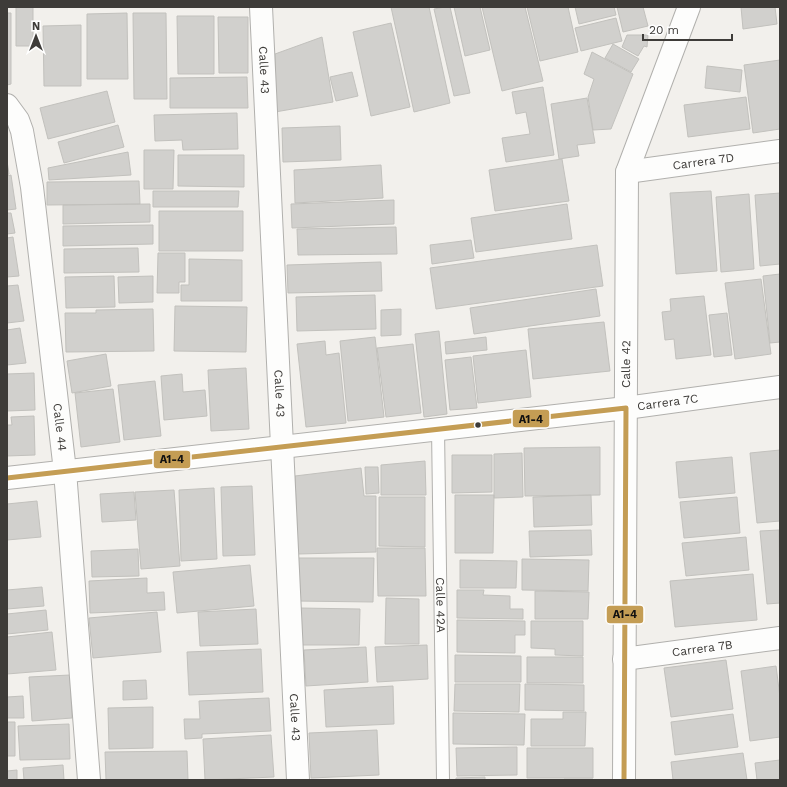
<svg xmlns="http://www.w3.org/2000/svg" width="787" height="787" font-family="'Work Sans',sans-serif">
  <rect width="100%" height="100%" fill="#f2f0ec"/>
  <!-- building -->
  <path fill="#d1d0cd" stroke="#c2c1bd" d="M16,7H33V46H16Z
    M391,7H429L450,103L414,112Z
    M445,7H450L470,93L454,96L434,9Z
    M454,7H480L490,50L465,56Z
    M482,7H525L543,81L502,91Z
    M527,7H568L578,52L540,61Z
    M575,7H614L616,15L579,24Z
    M617,7H643L648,26L623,32Z
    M741,7H775L777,24L743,29Z
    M7,13H11V84L7,85Z
    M127,13L128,79H87V14Z
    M133,13H166L167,99H134Z
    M177,16H214V74H178Z
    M218,17H248V73H219Z
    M616,18L622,41L581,51L575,28Z
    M391,23L410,107L371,116L353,32Z
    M81,25V86H44L43,26Z
    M627,35H648L647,47L644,46L638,56L622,47Z
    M322,37L333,102L275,112V54Z
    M613,44L639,59L631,72L605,58Z
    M592,52L633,74L611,129L593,130L588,97L594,79L584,74Z
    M780,60V129L753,133L744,65Z
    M707,66L742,70L740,92L705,88Z
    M352,72L358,96L336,101L330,77Z
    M247,77L248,108H170V78Z
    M543,87L554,155L506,162L502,138L530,134L526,112L516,114L512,92Z
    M107,91L115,122L48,139L40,108Z
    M746,97L750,129L688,137L684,105Z
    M587,98L595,143L577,145L579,156L559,159L551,104Z
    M237,113L238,149L183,150L182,140L155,141L154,115Z
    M118,125L124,147L64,163L58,142Z
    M340,126L341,160L283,162L282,128Z
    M144,150H174L173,189H144Z
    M128,152L131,175L49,180L48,168Z
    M178,155H244V187L178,186Z
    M562,159L569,201L495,211L489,170Z
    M7,161L9,174L7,175Z
    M381,165L383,198L295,203L294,170Z
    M11,175L16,209L7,210V176Z
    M139,181L140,204L47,205V182Z
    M153,191H239L238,207H153Z
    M711,191L717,271L676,274L670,193Z
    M780,193V264L760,266L755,195Z
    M749,194L754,269L721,272L716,197Z
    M394,200V224L292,228L291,204Z
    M150,204V222L63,224V205Z
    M567,204L572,239L476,252L471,218Z
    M159,211H243V251H159Z
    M7,213H11L15,233L7,234Z
    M153,225V244L63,246V226Z
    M396,227L397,254L298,255L297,229Z
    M13,237L19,276L7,277V238Z
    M471,240L474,258L432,264L430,245Z
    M597,245L603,286L436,309L430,268Z
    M138,248L139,272L64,273V249Z
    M158,253H185V282H179V293H157Z
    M189,259L242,260V301H181V285H189Z
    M381,262L382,291L288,293L287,265Z
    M780,274V342L770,343L763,276Z
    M114,276L115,307L66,308L65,277Z
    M153,276V302L119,303L118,277Z
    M761,279L771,354L735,359L725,283Z
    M18,285L24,321L7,323V286Z
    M596,289L600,316L474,334L470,308Z
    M375,295L376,329L297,331L296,297Z
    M704,296L711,355L676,359L674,339L665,340L662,312L671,311L670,299Z
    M175,306L247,307L246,352L174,351Z
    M153,309L154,351L66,352L65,313H96V310Z
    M401,309V335L381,336V310Z
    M727,313L732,355L714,357L709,315Z
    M604,322L610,371L533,379L528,329Z
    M20,328L26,363L7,365V330Z
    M439,331L447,414L424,417L415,334Z
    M375,337L384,417L348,421L340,341Z
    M486,337L487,350L446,354L445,342Z
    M325,341L326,355L339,353L346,423L306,427L297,344Z
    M413,344L421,413L386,417L377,348Z
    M526,350L531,397L478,403L473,356Z
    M106,354L111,386L72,393L67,361Z
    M471,357L477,408L450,410L445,360Z
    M246,368L249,429L211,431L208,370Z
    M34,373L35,410L7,411V374Z
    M182,374L183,392L205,390L207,416L164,420L161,376Z
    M155,381L161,436L124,440L118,385Z
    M113,389L120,442L81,447L75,393Z
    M34,416L35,455L7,456V425H12L11,417Z
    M600,447V495L525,496L524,448Z
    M780,450V521L757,523L750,453Z
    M522,453L523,497L494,498V454Z
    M452,455H492V492L452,493Z
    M732,457L735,493L679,498L676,462Z
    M425,461L426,495H381V465Z
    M365,467H378L379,493L366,494Z
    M361,468L364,496H376V552L298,554L295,476Z
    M252,486L255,555L223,556L221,487Z
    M214,488L217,559L181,561L179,490Z
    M174,490L180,566L141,569L135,492Z
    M134,492L136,520L102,522L100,494Z
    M455,495H494L493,553H455Z
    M591,495L592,525L534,527L533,497Z
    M379,497H425V547L379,546Z
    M737,497L740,533L684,538L680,502Z
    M37,501L41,537L7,540V504Z
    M591,530L592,555L530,557L529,531Z
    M779,530L780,603L767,604L760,531Z
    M746,537L749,570L686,576L682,543Z
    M377,548H425L426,596H378Z
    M138,549L139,576L92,577L91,551Z
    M296,558H374L373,602L296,601Z
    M522,559L589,560L588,591L522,590Z
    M460,560L517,561L516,588H460Z
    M250,565L254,606L177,613L173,572Z
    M753,574L757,620L675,627L670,581Z
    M147,578V593L164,592L165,610L90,613L89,581Z
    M42,587L44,606L7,609V590Z
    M457,590H484L483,595L510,596V609H523V619L457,618Z
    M535,591L589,592L588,619H535Z
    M386,598L419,599V644H385Z
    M300,608L360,609L359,645H299Z
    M256,609L258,644L200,646L198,612Z
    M46,610L48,630L7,634V614Z
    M157,612L161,652L93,658L89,618Z
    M457,620L525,621V635H515V653L457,652Z
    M531,621H583V656L555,655V649L531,648Z
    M52,632L56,670L7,674V637Z
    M427,645L428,679L377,682L375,647Z
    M366,647L368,682L306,686L304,650Z
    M261,649L263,692L189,695L187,652Z
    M455,655L521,656V682H455Z
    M527,657H583V683H527Z
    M726,660L733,709L671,717L664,668Z
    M776,666L780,697V737L750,741L741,671Z
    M70,675L72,718L32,721L29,677Z
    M146,680L147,699L123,700V681Z
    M455,684H520L519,712L454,711Z
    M525,684L584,685V711L525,710Z
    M393,686L394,724L326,727L324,690Z
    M23,696L24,718H7V697Z
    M269,698L271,731L202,734V738L185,739L184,719H200L199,701Z
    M153,707V748L109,749L108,708Z
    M563,712H586L585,746H531V719H563Z
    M453,713L525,714L524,745L453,744Z
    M733,714L738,747L675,755L671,722Z
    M7,722H15V756H7Z
    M69,724L70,759L20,760L18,726Z
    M377,730L379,775L311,778L309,733Z
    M271,735L274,777L205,780L203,739Z
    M517,747V775L457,776L456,748Z
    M527,748H593V778H527Z
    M187,751L188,780H106L105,752Z
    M743,753L747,780H673L671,762Z
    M780,760V780H757L755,763Z
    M63,765L64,780H24L23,768Z
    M17,770V780H7V771Z
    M485,777V780H456V778Z
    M564,779H593V780H564Z"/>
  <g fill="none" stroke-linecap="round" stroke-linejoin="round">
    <defs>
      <g id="lane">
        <path id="s1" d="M438,429L443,780"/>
      </g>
      <g id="street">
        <path id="s2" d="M261,7L298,780"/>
        <path id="s3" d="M7,105L18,120L22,131L32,187L65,471L89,780"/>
        <path id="s4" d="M627,172L780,151"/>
        <path id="s5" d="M7,478L626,408L780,387"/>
        <path id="s6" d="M624,659L780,638"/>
        <path id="s7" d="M624,780L627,172L689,7"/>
      </g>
    </defs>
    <!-- lane casing -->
    <use href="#lane" stroke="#b1b0ad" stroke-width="14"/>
    <!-- street casing -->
    <use href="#street" stroke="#b1b0ad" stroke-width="24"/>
    <!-- lane -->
    <use href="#lane" stroke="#fdfdfc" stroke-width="12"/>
    <!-- street -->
    <use href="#street" stroke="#fdfdfc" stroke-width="22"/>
    <defs>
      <path id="bus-1" d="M7,478L626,408L624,780"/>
    </defs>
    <!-- bus-1 casing -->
    <use href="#bus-1" stroke="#fff" stroke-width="8"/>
    <!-- bus-1 -->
    <use href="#bus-1" stroke="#c49d54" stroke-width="5"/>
  </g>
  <!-- markers -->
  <circle fill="#3e3c39" stroke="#fff" stroke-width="1.5" cx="478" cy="425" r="3.5"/>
  <g text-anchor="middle" stroke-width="4" stroke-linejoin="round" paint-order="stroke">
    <!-- street labels -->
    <g font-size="12" fill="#3e3c39" stroke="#fff">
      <text dy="4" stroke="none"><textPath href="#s2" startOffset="63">Calle 43</textPath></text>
      <text dy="4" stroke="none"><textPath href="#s4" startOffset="77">Carrera 7D</textPath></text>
      <text dy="4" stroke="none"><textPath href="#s7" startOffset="416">Calle 42</textPath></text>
      <text dy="4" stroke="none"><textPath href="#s2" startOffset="387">Calle 43</textPath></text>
      <text dy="4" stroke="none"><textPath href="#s5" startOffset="665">Carrera 7C</textPath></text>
      <text dy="4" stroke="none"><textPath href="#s3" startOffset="329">Calle 44</textPath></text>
      <text dy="4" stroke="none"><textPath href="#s1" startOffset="176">Calle 42A</textPath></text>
      <text dy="4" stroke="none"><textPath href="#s6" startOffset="79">Carrera 7B</textPath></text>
      <text dy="4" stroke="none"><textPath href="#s2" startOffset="711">Calle 43</textPath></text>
    </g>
  </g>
  <g stroke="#fff" stroke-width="1.5">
    <rect x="512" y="409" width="38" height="19" rx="4" fill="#c49d54"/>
    <rect x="153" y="450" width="38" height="19" rx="4" fill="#c49d54"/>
    <rect x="606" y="605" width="38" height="19" rx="4" fill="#c49d54"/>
  </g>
  <g font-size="11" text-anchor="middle" font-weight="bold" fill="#111">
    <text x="531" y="423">A1-4</text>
    <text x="172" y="463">A1-4</text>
    <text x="625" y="618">A1-4</text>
  </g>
  <!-- border -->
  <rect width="787" height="787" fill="none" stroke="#3e3c39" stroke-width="16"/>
  <!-- north arrow -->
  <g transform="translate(36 36)" stroke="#ffffff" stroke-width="3" paint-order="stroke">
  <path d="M0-3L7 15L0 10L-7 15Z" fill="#3e3c39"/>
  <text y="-6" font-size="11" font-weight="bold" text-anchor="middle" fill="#3e3c39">N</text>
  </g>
  <!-- scale -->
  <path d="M643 34v6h89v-6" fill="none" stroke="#3e3c39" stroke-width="2"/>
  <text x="649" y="34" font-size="12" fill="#3e3c39" stroke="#ffffff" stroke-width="3" paint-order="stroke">20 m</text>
</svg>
